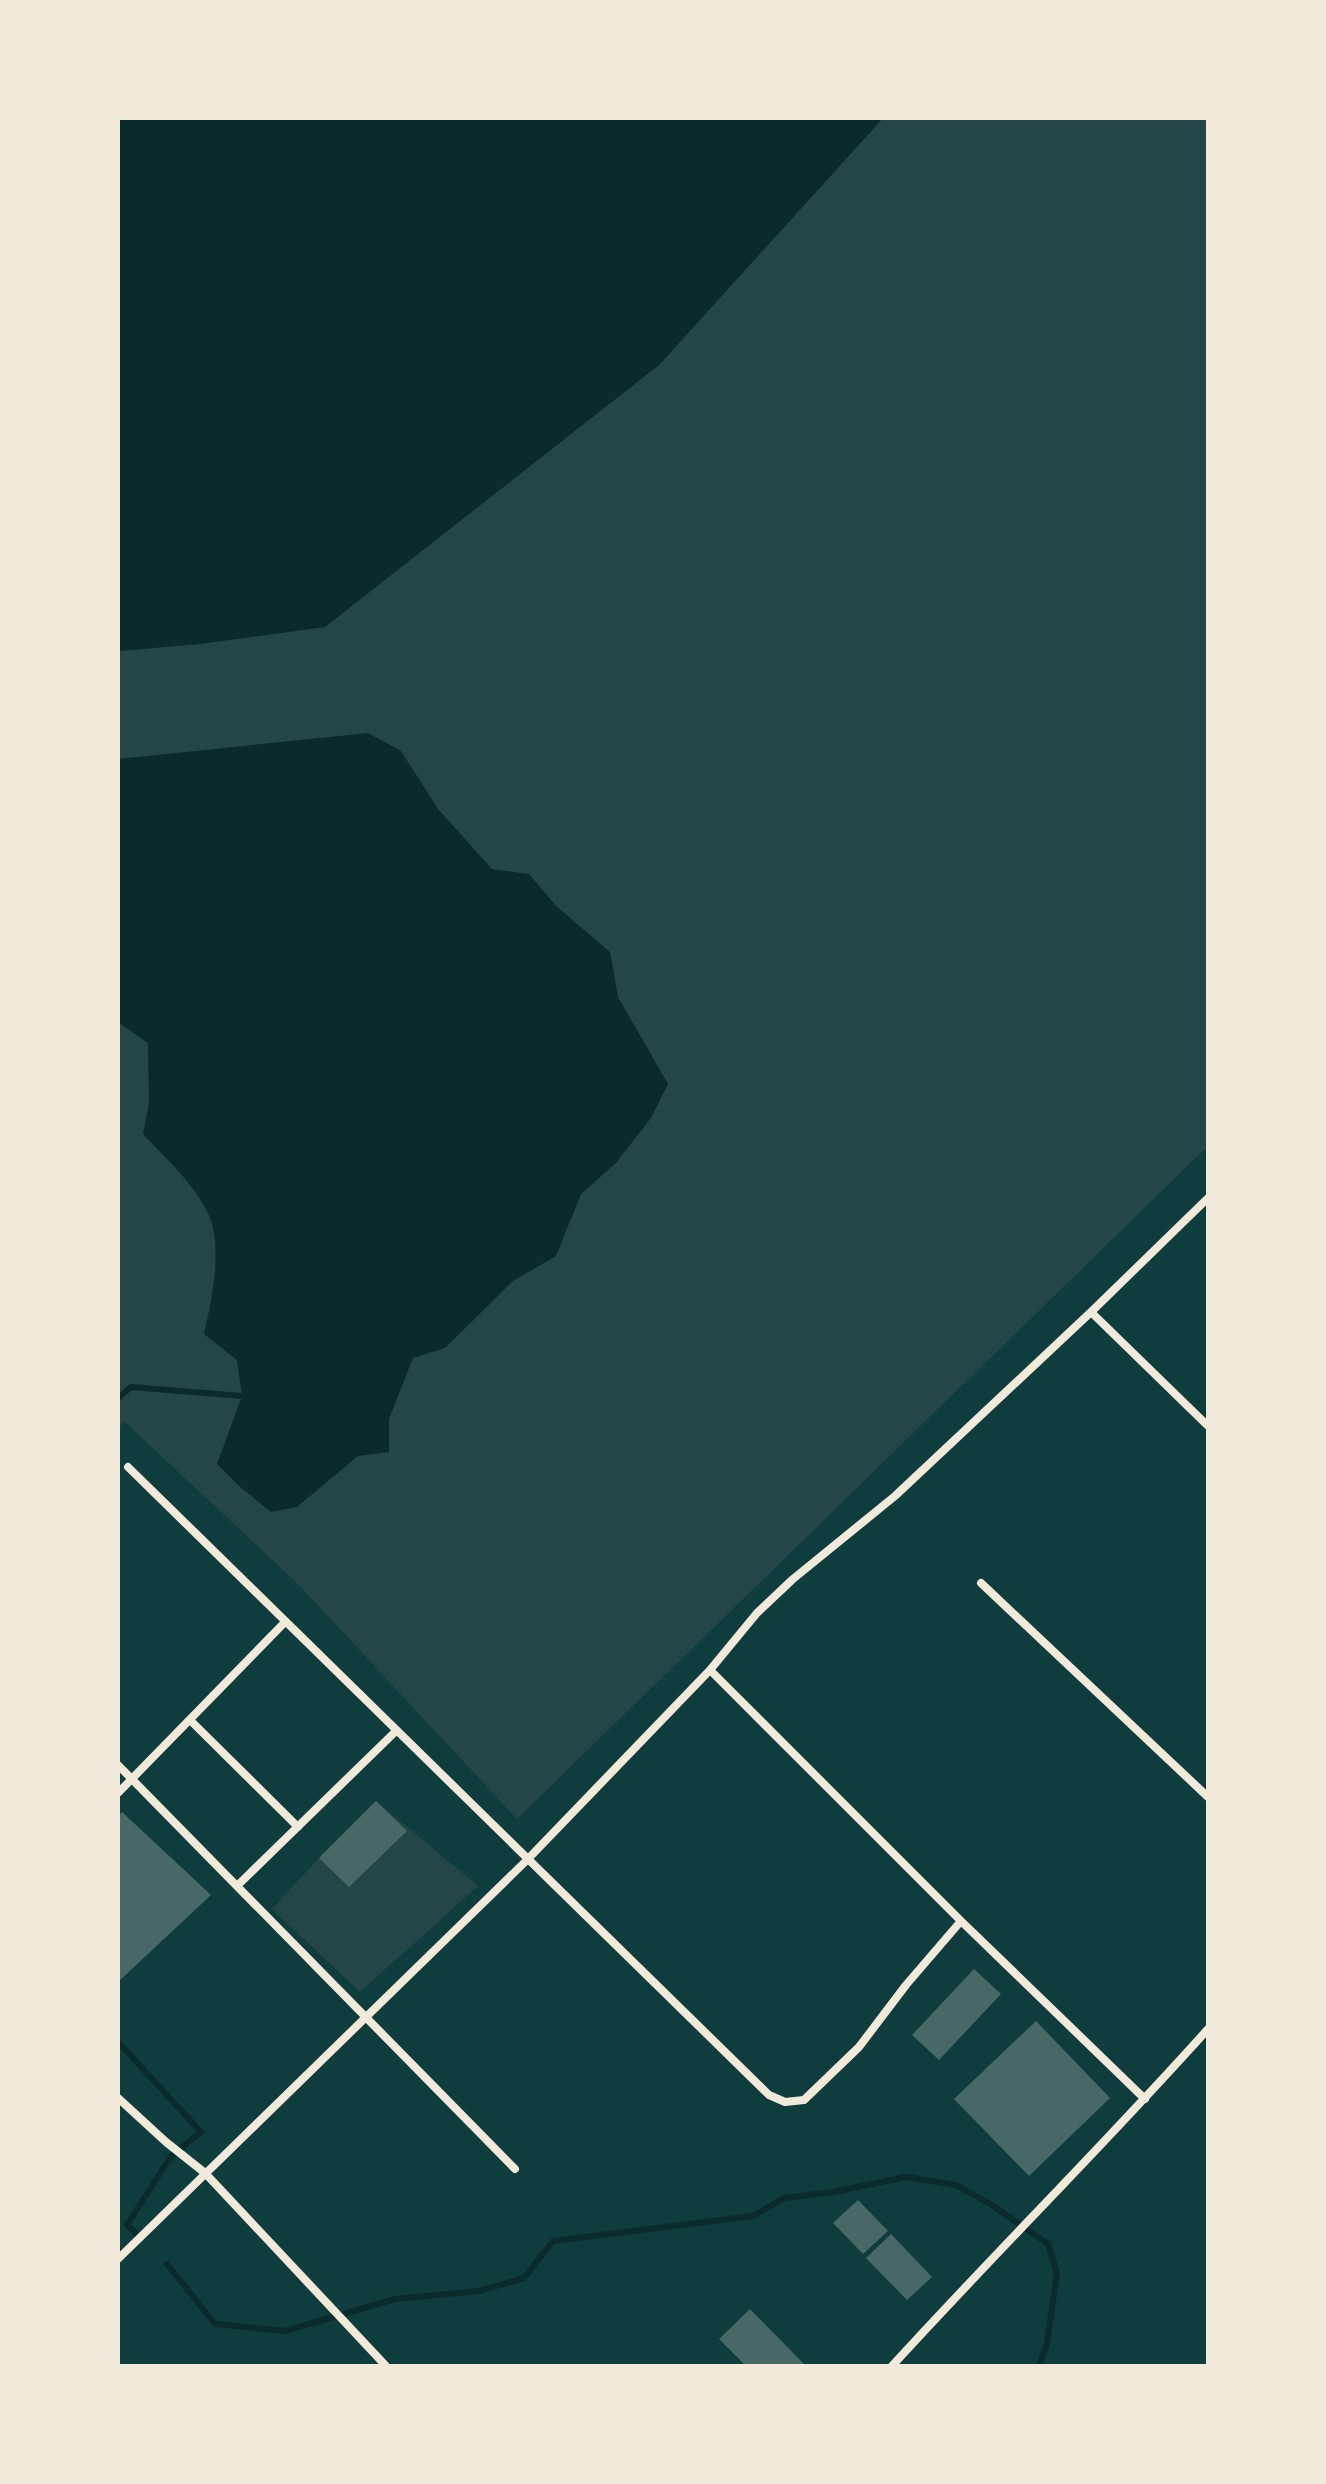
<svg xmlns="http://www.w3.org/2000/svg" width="1326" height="2484" font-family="'Roboto Condensed',sans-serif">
  <rect width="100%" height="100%" fill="#0f3d3e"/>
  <!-- green -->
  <path fill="#244646" d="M883,118H1208V1146L517,1819L298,1584L125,1422L118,1428V651L200,644L659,365Z
    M376,1801L478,1886L360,1992L272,1909L319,1858Z"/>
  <!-- water -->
  <path fill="#0a2a2b" d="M118,118H883L659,365L325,627L200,644L118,651Z
    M368,733L401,751L438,809L492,869L529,874L556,906L610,952L618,997L668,1084L651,1118L615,1164L581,1194L556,1256L513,1281L445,1348L413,1358L389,1419V1452L358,1456L297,1507L271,1512L239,1486L217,1464L242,1396L237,1360L204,1334C212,1300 224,1244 207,1211C192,1182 165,1157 143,1134L149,1103L148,1043L118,1022V759Z"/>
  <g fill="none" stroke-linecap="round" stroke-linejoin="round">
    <!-- stream -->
    <path stroke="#0a2a2b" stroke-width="6" d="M118,1398L131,1387L242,1396
      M118,2042L201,2132L171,2156L127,2225L136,2233
      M167,2264L215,2324L285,2331L395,2299L479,2291L524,2278L553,2241L753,2216L784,2198L833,2192L906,2177L956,2185L992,2205L1048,2244L1057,2273L1047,2343L1039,2366"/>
  </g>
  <!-- building -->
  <path fill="#486865" d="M376,1801L407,1831L349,1887L319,1858Z
    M122,1812L211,1895L118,1982V1817Z
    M974,1969L1001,1994L939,2060L912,2035Z
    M1036,2021L1110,2098L1029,2176L954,2099Z
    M858,2200L888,2231L863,2254L833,2223Z
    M891,2234L932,2277L907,2300L866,2258Z
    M750,2309L806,2366H746L719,2339Z"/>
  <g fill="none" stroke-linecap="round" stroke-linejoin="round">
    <!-- minor -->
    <path stroke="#f1e9da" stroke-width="8" d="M1091,1312L1208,1426
      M128,1467L769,2095L785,2102L804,2100L859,2047L906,1985L961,1921
      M981,1583L1208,1797
      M710,1670L961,1921L1145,2099
      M190,1720L298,1827
      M118,1765L515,2169
      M118,1793L285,1622
      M238,1885L396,1731
      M118,2098L166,2142L205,2173L386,2366
      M118,2259L527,1860L710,1670L757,1613L793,1579L895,1496L1091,1312L1208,1198
      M892,2366C996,2252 1105,2144 1208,2029"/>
  </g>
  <!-- border -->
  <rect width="1326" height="2484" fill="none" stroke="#f1e9da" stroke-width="240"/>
</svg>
